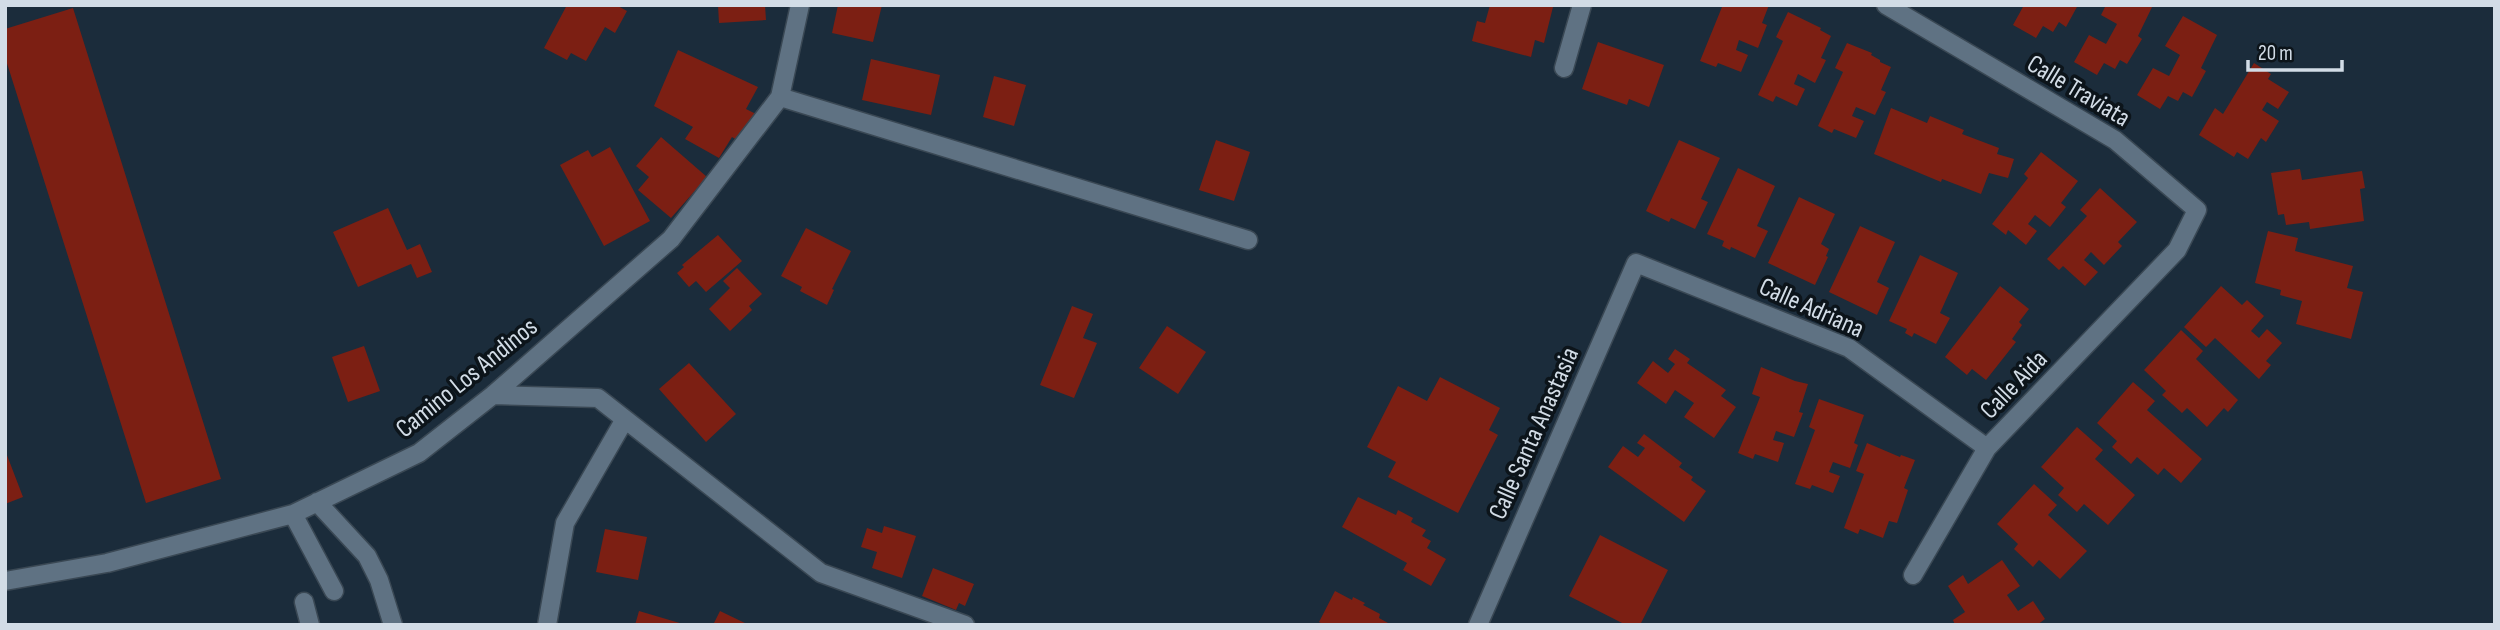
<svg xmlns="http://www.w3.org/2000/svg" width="2500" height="630" font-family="'Sofia Sans Condensed',sans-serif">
  <rect width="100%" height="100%" fill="#1b2c3b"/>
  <!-- building -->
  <path fill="#7c1f13" d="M567,5H616L627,11L615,33L605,27L586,61L571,53L567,60L544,48Z
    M718,5H765L766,20L719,23Z
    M838,5H882L873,42L832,33Z
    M1490,5L1553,7L1544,43L1535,40L1531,57L1472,41L1477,21L1485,23Z
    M1719,5H1769L1762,23L1767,25L1758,48L1739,40L1736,50L1748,55L1741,72L1718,63L1716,67L1700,61L1722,7Z
    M2024,5H2078L2066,27L2059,22L2053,32L2043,26L2036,38L2013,25Z
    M2106,5H2153L2138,36L2142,39L2127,64L2120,60L2115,69L2104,63L2097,75L2074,62L2089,35L2106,44L2117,24L2101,15Z
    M73,8L221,479L146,503L5,57V29Z
    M1788,12L1821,28L1820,30L1831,36L1821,58L1826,60L1815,83L1798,74L1794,84L1805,89L1797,106L1776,96L1773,102L1758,95L1783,41L1776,37Z
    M2183,16L2217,35L2201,68L2206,71L2192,97L2183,92L2178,101L2168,96L2160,109L2137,95L2153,68L2169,76L2180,55L2165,46Z
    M1598,42L1664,65L1649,107L1629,99L1627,105L1582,89Z
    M1847,43L1872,53L1871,55L1880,60V62L1891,67L1881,90L1886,92L1875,115L1856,107L1852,116L1864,121L1856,138L1834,129L1832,133L1818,126L1843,72L1835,68Z
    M678,50L758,87L746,109L758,115L740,142L732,137L719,158L685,139L693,127L654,106Z
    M871,59L940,75L931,115L862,100Z
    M2254,63L2271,74L2268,79L2289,92L2278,109L2267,102L2262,110L2279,121L2266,142L2261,138L2248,159L2237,152L2234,157L2199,135L2215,108L2223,114Z
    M994,76L1026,85L1014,126L983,117Z
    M1891,108L1927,123L1930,116L1964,130L1962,134L1999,148L1997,154L2014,159L2008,178L1989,173L1981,194L1942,179L1941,182L1874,154Z
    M661,137L707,177L671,218L638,190L649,177L636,166Z
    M1216,140L1250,152L1234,201L1199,190Z
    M1679,140L1720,158L1701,199L1708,202L1695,229L1671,218L1669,222L1646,211Z
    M610,147L650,221L604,246L560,165L588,150L592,157Z
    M2041,152L2078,181L2061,203L2066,207L2050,227L2035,215L2028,224L2037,231L2026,245L2008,230L2006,235L1992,224L2028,178L2024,174Z
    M1738,168L1775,186L1757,226L1768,231L1755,258L1731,247L1730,250L1722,246L1724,241L1707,234Z
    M2300,169L2302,180L2362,171L2365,188L2360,189L2364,221L2310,229L2309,222L2286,225L2284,214L2278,215L2271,173Z
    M2100,188L2137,222L2118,242L2122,246L2104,265L2091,252L2084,260L2098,272L2085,286L2063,266L2059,270L2047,259L2087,216L2080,210Z
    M1799,197L1835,214L1821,244L1829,249L1826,256L1828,257L1815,285L1768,263Z
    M388,208L407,250L420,244L432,272L417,278L411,264L358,287L333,232Z
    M1860,226L1895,242L1877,282L1889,288L1877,315L1829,292Z
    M806,228L851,251L832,289L834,290L827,305L800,291L802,287L781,276Z
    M2268,231L2298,238L2295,251L2353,266L2347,288L2363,292L2351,339L2296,324L2302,301L2280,295L2281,290L2255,283Z
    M718,235L742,261L706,292L696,281L689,287L677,273L684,267L682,265Z
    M1920,255L1958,273L1940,313L1950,318L1936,344L1914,333L1912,337L1905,333L1907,329L1889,321Z
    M737,268L762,294L749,306L752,310L730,331L709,309L730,288L723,281Z
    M2000,286L2029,309L2019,322L2022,325L2012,339L2016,342L1986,380L1972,369L1967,375L1945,357Z
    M2221,286L2242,305L2247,300L2264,316L2251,331L2259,338L2267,329L2282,343L2266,361L2271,365L2259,379L2215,338L2206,347L2184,327Z
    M1072,306L1093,314L1083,338L1097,343L1074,398L1040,385Z
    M1167,326L1206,352L1178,394L1139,368Z
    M2181,330L2203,351L2196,359L2238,400L2228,412L2224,408L2207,427L2187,408L2182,413L2162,395L2166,391L2144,370Z
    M364,346L380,391L348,402L332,357Z
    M1675,349L1690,359L1687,363L1726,390L1721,396L1736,407L1714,438L1684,417L1694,403L1675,390L1666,404L1637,383L1653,361L1668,373L1675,364L1668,359Z
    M689,363L736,414L706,442L659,389Z
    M1761,367L1795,381L1808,384L1799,412L1803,413L1794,437L1776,431L1773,440L1784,443L1778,462L1755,454L1753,459L1738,453L1760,397L1752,394Z
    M1440,377L1500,408L1489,430L1498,435L1458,513L1388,477L1396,462L1367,447L1398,386L1427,401Z
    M2133,382L2155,401L2147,410L2202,459L2181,483L2164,468L2158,475L2137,457L2131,464L2112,447L2117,441L2097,423Z
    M1819,399L1864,415L1854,443L1858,445L1850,468L1833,462L1829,472L1840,476L1833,493L1812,485L1810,489L1795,484L1815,430L1809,427Z
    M2077,427L2103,450L2095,459L2135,495L2108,525L2084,504L2077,512L2058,495L2064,488L2041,467Z
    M1644,434L1682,463L1679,467L1693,477L1691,480L1706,491L1684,522L1608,467L1623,446L1638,457L1645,448L1637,443Z
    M1867,443L1900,457L1901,455L1915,460L1904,488L1908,490L1897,523L1889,521L1883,538L1860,529L1858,534L1844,528L1864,474L1856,471Z
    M5,450L23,497L5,504Z
    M2034,484L2057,505L2048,515L2087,551L2060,579L2039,560L2033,567L2014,549L2018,544L1997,524Z
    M1358,497L1396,515L1398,510L1413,518L1411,522L1426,530L1422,536L1431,541L1427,548L1446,559L1431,586L1403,570L1407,563L1342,527Z
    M884,526L916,536L902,578L872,568L877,552L861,547L867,528L882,533Z
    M605,529L647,537L638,580L596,572Z
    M1600,535L1668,570L1640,625H1626L1569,596Z
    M2002,560L2020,586L2007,595L2018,611L2033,601L2045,619L2037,625H1955L1953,620L1965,612L1948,586L1963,575L1968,584Z
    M933,568L974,584L965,606L959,603L956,610L922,596Z
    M1335,591L1352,600L1353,597L1365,603L1363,605L1380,614L1379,618L1388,623L1387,625H1324L1319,622Z
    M639,611L683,624V625H635Z
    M720,611L749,625H713Z"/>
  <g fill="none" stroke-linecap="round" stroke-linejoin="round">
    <defs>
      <path id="minor" d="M1886,5L2115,140L2197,210L2177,250L1987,448L1913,575
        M1564,68L1582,5
        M780,97L1248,240
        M493,395L598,398L821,573L965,625
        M317,502L367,556L379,580L393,625
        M293,514L334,591
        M5,581L107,563L293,514L419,453L493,395L671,239L780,97L800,5
        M304,602L310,625
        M547,625L565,523L625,419
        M1478,625L1636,263L1849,348L1987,448"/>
    </defs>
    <!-- minor casing -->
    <use href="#minor" stroke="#3a4854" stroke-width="21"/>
    <!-- minor -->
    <use href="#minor" stroke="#5f7283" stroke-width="18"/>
  </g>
  <g text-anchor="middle" stroke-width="7" stroke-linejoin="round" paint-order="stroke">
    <!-- street labels -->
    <g font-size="26" fill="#d2dce6" stroke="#0c141a">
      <text transform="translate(2079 90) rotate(31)" y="9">Calle Traviata</text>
      <text transform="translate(1812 307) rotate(24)" y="9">Calle Adriana</text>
      <text transform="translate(466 377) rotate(-39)" y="9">Camino Los Andinos</text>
      <text transform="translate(2013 384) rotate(-46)" y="9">Calle Aida</text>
      <text transform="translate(1533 433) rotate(-66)" y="9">Calle Santa Anastasia</text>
    </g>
  </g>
  <!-- border -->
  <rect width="2500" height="630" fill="none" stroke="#d2dce6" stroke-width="14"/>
  <!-- scale -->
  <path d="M2248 60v10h94v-10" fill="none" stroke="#d2dce6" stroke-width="3.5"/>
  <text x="2258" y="60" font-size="21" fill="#d2dce6" stroke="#0c141a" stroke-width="5" paint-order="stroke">20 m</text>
</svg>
